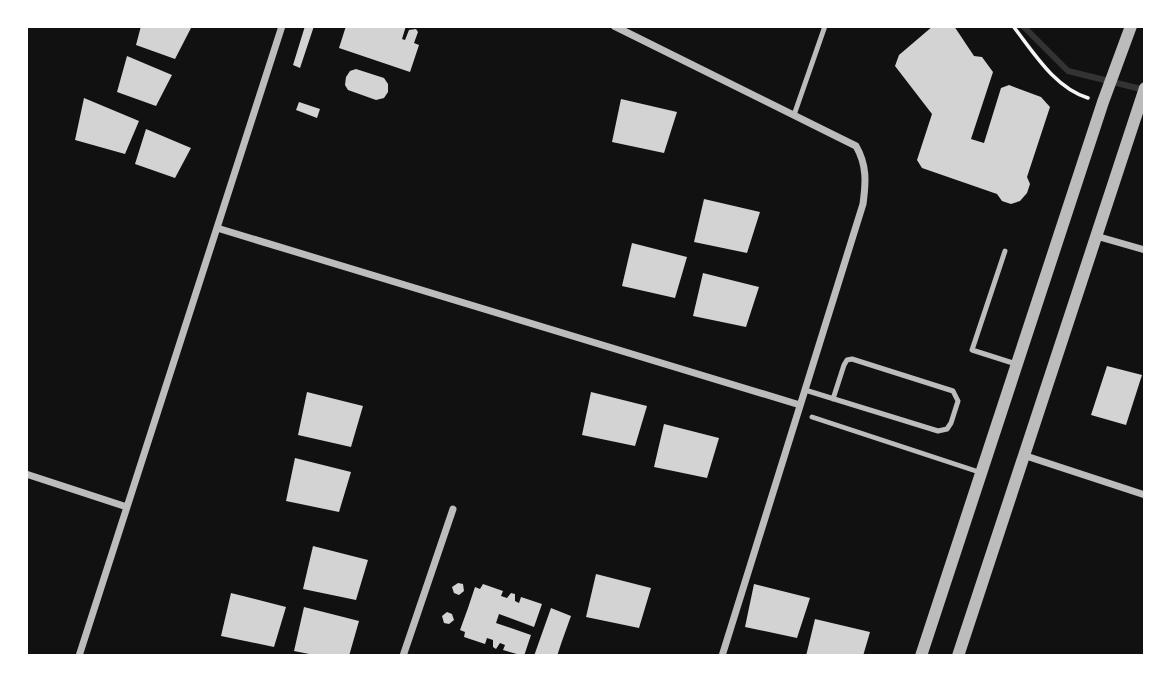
<svg xmlns="http://www.w3.org/2000/svg" width="1171" height="682" font-family="Overpass,sans-serif">
  <rect width="100%" height="100%" fill="#111"/>
  <g fill="none" stroke-linecap="round" stroke-linejoin="round">
    <!-- stream -->
    <path stroke="#333" stroke-width="6" d="M1023,26L1068,71L1145,90"/>
  </g>
  <!-- building -->
  <path fill="#d3d3d3" d="M141,26H187L191,28L175,59L136,45Z
    M305,26H314L300,68L293,65Z
    M346,26H406L402,39L405,40L409,30L416,29L418,32L414,43L419,45L410,72L339,48Z
    M933,26H954L974,56L982,57L993,72L971,139L984,143L1001,88L1009,85L1041,97L1050,107L1027,177L1030,184L1027,193L1020,201L1011,204L1002,201L997,194L922,168L917,160L932,114L895,66L899,55Z
    M127,56L172,75L156,106L117,92Z
    M356,69L384,78L388,84V92L384,98L376,100L348,90L345,85L346,77L350,71Z
    M84,98L139,121L125,154L75,140Z
    M621,99L677,112L664,153L612,142Z
    M299,102L320,109L317,118L296,110Z
    M146,129L191,148L175,178L135,164Z
    M704,199L760,212L747,253L694,242Z
    M632,243L687,257L675,298L622,286Z
    M703,273L759,287L746,327L693,316Z
    M1107,366L1142,375L1126,425L1091,415Z
    M307,392L363,406L351,447L298,435Z
    M591,392L647,406L635,446L582,435Z
    M664,424L719,438L707,478L654,467Z
    M295,458L351,472L339,512L286,501Z
    M313,546L368,560L356,600L303,589Z
    M596,574L651,588L639,628L586,617Z
    M458,583L463,584L464,591L459,595L454,593L452,587Z
    M483,584L503,591L501,596L507,598L511,593L515,594V601L519,603L521,597L542,604L534,627L499,614L496,623L531,635L524,656L503,650L505,645L500,643L496,649L493,647V640L487,638L485,644L464,637L465,632L460,630L468,608L475,587L480,589Z
    M754,584L810,598L797,638L745,627Z
    M231,593L286,607L274,647L221,636Z
    M304,607L359,621L349,656H319L294,651Z
    M551,608L571,616L562,641L557,656H534Z
    M447,612L452,614L454,620L449,624L444,623L442,616Z
    M815,619L870,632L863,656H806Z"/>
  <g fill="none" stroke-linecap="round" stroke-linejoin="round">
    <!-- path -->
    <path stroke="#f5f5f5" stroke-width="3.5" d="M1013,26C1034,53 1054,87 1088,98"/>
    <!-- service -->
    <path stroke="#bcbcbc" stroke-width="5" d="M794,115L825,26
      M1005,251L972,350L1016,364
      M805,390L938,431L947,429L951,423L958,401L953,391L852,359L847,360L844,365L833,399
      M812,417L982,473"/>
    <!-- minor -->
    <path stroke="#bcbcbc" stroke-width="7" d="M614,26L856,146C867,165 866,182 863,204L722,656
      M217,228L800,405
      M1096,236L1145,250
      M1023,455L1145,495
      M26,474L127,507
      M79,656L282,26
      M403,656L453,509"/>
    <!-- tertiary -->
    <path stroke="#bcbcbc" stroke-width="12" d="M921,656L1103,102L1131,26
      M958,656L1145,88"/>
  </g>
  <!-- border -->
  <rect width="1171" height="682" fill="none" stroke="#ffffff" stroke-width="56"/>
</svg>
